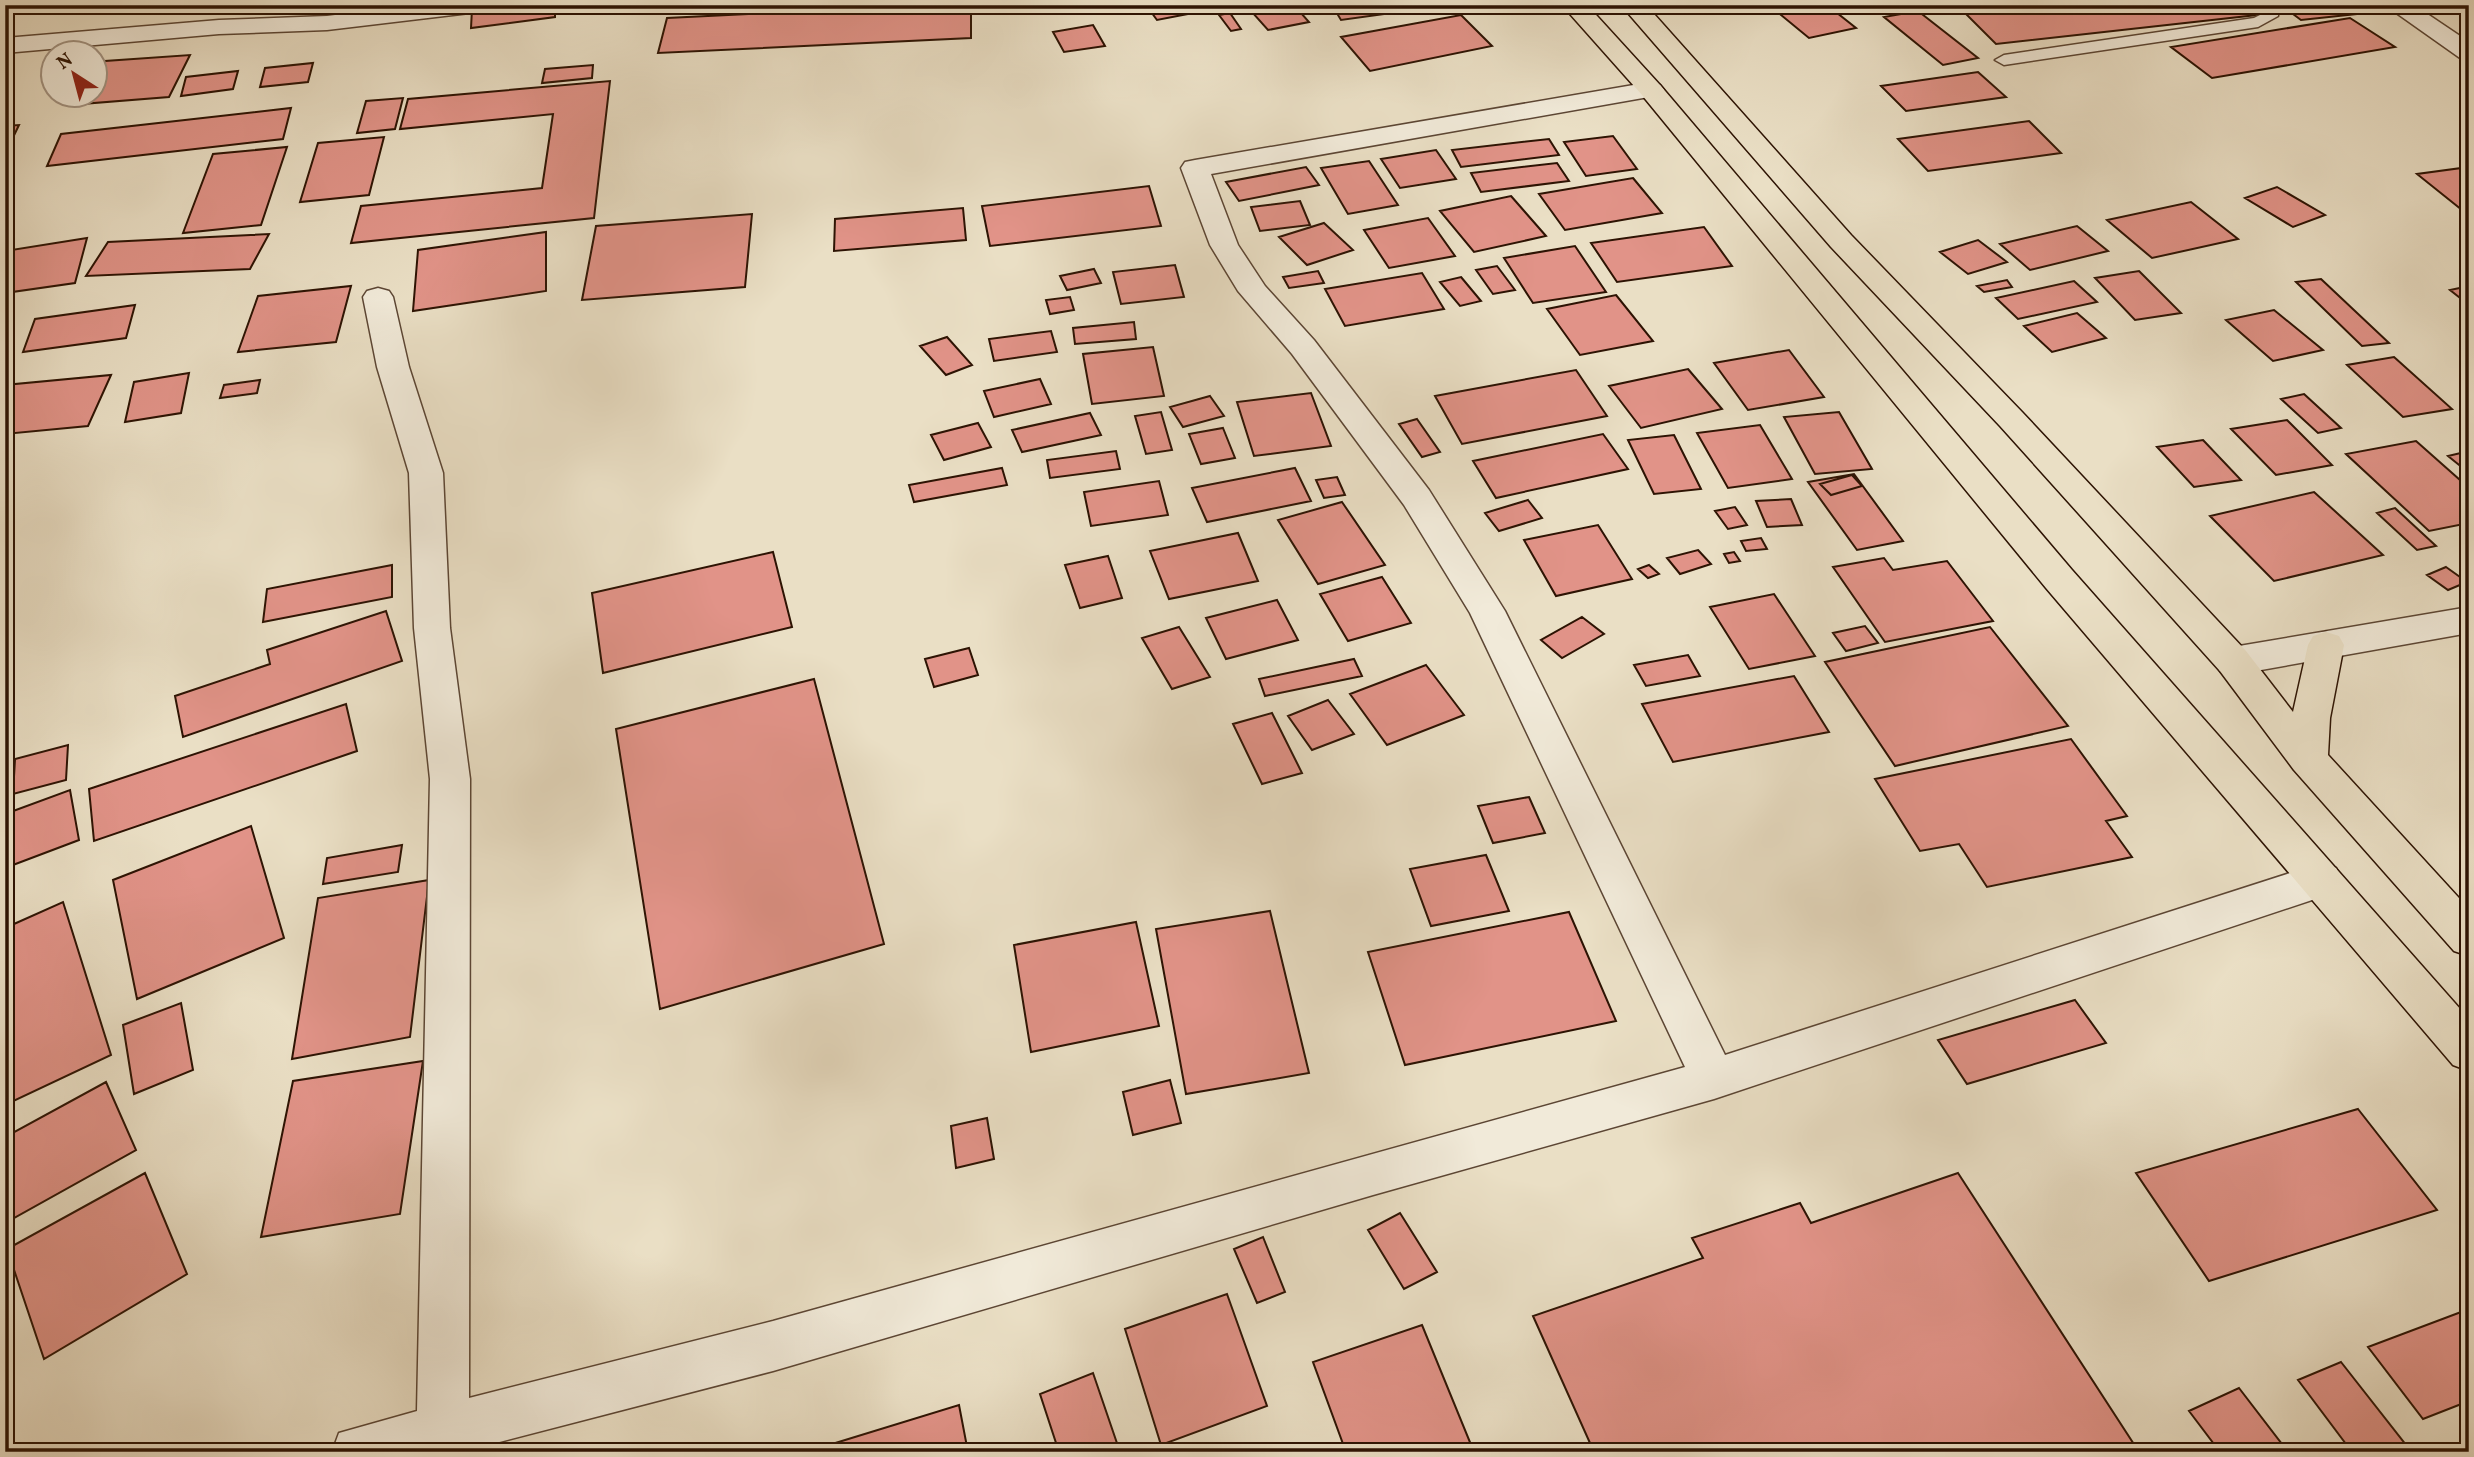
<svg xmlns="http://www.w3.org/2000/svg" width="2474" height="1457" font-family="Vollkorn,serif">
  <rect width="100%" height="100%" fill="#eadfc5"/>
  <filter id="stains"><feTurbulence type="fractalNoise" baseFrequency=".00286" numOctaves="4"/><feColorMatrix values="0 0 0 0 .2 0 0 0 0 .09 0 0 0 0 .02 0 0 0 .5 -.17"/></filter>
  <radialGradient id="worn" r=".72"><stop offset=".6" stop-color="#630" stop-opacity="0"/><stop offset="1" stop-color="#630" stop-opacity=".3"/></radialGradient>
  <!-- building -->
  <path fill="#e19388" stroke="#2d1303" stroke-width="2" d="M217,5H275L215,13Z
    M504,5H555V17L471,28L472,9Z
    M933,5H971V38L658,53L667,18Z
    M1036,5H1098L1041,14Z
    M1146,5H1192L1198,12L1157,20Z
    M1282,5H1294L1309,22L1268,30L1251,11Z
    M1332,5H1426L1428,8L1341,20Z
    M1769,5H1827L1856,28L1809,38Z
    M1957,5H2244L2257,15L1996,44Z
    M2346,5L2357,14L2301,20L2289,11Z
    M2360,5H2392L2399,9L2374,14Z
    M1918,11L1978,58L1943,65L1884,17Z
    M1230,13L1241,29L1231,31L1219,15Z
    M1461,15L1492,46L1370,71L1341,37Z
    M2350,18L2395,47L2212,78L2171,47Z
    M1093,25L1105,46L1064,52L1053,32Z
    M190,55L169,97L81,104L86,94H94V79L105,61Z
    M313,63L308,82L260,87L265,68Z
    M593,65L592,78L542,83L545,69Z
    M238,71L233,89L181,96L186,77Z
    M1978,72L2006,97L1906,111L1881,86Z
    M610,81L594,218L351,243L361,206L542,188L553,114L400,129L408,99Z
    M403,98L395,129L357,133L366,101Z
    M291,108L283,139L47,166L61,134Z
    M2029,121L2061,153L1928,171L1898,139Z
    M19,125L5,154V126Z
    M1613,136L1637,169L1586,176L1564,142Z
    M384,137L369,195L300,202L318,143Z
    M1549,139L1559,155L1461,167L1452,150Z
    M287,147L261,225L183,233L213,154Z
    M1436,150L1456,179L1400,188L1381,159Z
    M1369,161L1398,205L1348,214L1321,168Z
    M1557,163L1569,181L1481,192L1471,173Z
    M1306,167L1319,185L1239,201L1226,182Z
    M2469,167L2467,214L2417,174Z
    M1633,178L1662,213L1565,230L1539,194Z
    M1149,186L1161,226L990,246L982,206Z
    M2277,187L2325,215L2293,227L2245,198Z
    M1511,196L1546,236L1474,252L1440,211Z
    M1300,201L1310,225L1260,231L1251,207Z
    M2191,202L2238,239L2152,258L2107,220Z
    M963,208L966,240L834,251L835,219Z
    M752,214L745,287L582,300L596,226Z
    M1428,218L1455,256L1389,268L1364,230Z
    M1324,223L1353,250L1307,265L1279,237Z
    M2077,226L2108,251L2030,270L2000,244Z
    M1704,227L1732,266L1617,282L1591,243Z
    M546,232V291L413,311L418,250Z
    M269,234L250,269L86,276L108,242Z
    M87,238L75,283L5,293V251Z
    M1978,240L2007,262L1968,274L1940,252Z
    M1575,246L1606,292L1533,303L1504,258Z
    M1175,265L1184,297L1121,304L1113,272Z
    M1497,266L1515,290L1493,294L1476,270Z
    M1094,269L1101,283L1067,290L1060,276Z
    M1318,271L1324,283L1289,288L1283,277Z
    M2139,271L2181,313L2135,320L2095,278Z
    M1422,273L1444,309L1345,326L1325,289Z
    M1461,277L1481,301L1460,306L1440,282Z
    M2321,279L2389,343L2362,346L2296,282Z
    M2007,280L2012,287L1984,292L1977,286Z
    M2074,281L2097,302L2018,319L1996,298Z
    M351,286L336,342L238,352L258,296Z
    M2469,286V305L2450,290Z
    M1616,295L1653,341L1580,355L1547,309Z
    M1070,297L1074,310L1050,314L1046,300Z
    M135,305L126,338L23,352L35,319Z
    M2274,310L2323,350L2273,361L2226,320Z
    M2077,313L2106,338L2052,352L2024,326Z
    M1134,322L1136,339L1075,344L1073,328Z
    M1051,331L1057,352L994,361L989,339Z
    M947,337L972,365L946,375L920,346Z
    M1153,347L1164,396L1092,404L1083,354Z
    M1789,350L1824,397L1748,410L1714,363Z
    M2394,357L2452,409L2403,417L2347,365Z
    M1688,369L1722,409L1641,428L1609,386Z
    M1576,370L1607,416L1462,444L1435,396Z
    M189,373L181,413L125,422L134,382Z
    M111,375L88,426L5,434V385Z
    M1040,379L1051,404L994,417L984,391Z
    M260,380L257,393L220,398L224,385Z
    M1311,393L1331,446L1254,456L1237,402Z
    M2304,394L2341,428L2318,433L2281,399Z
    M1210,396L1224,416L1183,427L1170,407Z
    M1161,412L1172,450L1146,454L1135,416Z
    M1839,412L1872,469L1815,474L1784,417Z
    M1090,413L1101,435L1022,452L1012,430Z
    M1417,419L1440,452L1422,457L1399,424Z
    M2287,420L2332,465L2276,475L2231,429Z
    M978,423L991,447L944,460L931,435Z
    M1760,425L1792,479L1728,488L1697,433Z
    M1223,428L1235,458L1201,464L1189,434Z
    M1603,434L1628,469L1496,498L1473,461Z
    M1674,435L1701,489L1654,494L1628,440Z
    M2203,440L2241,480L2194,487L2157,447Z
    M2416,441L2469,488V523L2429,531L2346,454Z
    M1116,451L1120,469L1050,478L1047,460Z
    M2469,451V473L2448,456Z
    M1002,468L1007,485L914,502L909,485Z
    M1295,468L1311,501L1207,522L1192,488Z
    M1854,474L1903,541L1857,550L1808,482Z
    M1852,475L1862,486L1831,495L1820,484Z
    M1337,477L1345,495L1324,498L1316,480Z
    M1159,481L1168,515L1091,526L1084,492Z
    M2314,492L2383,555L2274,581L2210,516Z
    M1791,499L1802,525L1767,527L1756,501Z
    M1528,500L1542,518L1499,531L1485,513Z
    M1342,502L1385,565L1318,584L1278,520Z
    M1735,507L1747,525L1728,529L1715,511Z
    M2395,508L2436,546L2417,550L2377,513Z
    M1598,525L1632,579L1556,596L1524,540Z
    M1238,533L1258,581L1169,599L1150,551Z
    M1761,538L1767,549L1746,551L1741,541Z
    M1698,550L1711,564L1680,574L1667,558Z
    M773,552L792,627L603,673L592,593Z
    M1734,552L1740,561L1729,563L1724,554Z
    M1108,556L1122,598L1080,608L1065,565Z
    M1884,558L1893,570L1947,561L1993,621L1885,642L1833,567Z
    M392,565V597L263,622L267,589Z
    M1649,565L1659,574L1648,578L1638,569Z
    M2446,567L2467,582L2448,590L2427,575Z
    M1382,577L1411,623L1348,641L1320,594Z
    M1774,594L1815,656L1749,669L1710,607Z
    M1277,600L1298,640L1226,659L1206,618Z
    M386,611L402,661L183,737L175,696L270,664L267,650Z
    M1582,617L1604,634L1562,658L1541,640Z
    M1865,626L1878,643L1846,651L1833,633Z
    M1179,627L1210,677L1172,689L1142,638Z
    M1990,627L2068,726L1895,766L1825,662Z
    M969,648L978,675L934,687L925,659Z
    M1688,655L1700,676L1646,686L1634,665Z
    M1354,659L1362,676L1265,696L1259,679Z
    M1426,665L1464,715L1387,745L1350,694Z
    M1794,676L1829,732L1673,762L1642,704Z
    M814,679L884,944L660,1009L616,729Z
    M1328,700L1354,734L1312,750L1288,716Z
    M346,704L357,751L94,841L89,789Z
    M1272,713L1302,773L1262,784L1233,724Z
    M2071,739L2127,816L2106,821L2132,857L1987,887L1959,844L1920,851L1875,779Z
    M68,745L66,780L13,794L15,759Z
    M70,790L79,840L5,868V814Z
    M1529,797L1545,833L1493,843L1478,806Z
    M251,826L284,938L137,999L113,880Z
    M402,845L398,872L323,884L327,858Z
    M1486,855L1509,911L1431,926L1410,869Z
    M429,880L410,1037L292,1059L318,898Z
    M63,902L111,1055L5,1105V928Z
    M1270,911L1309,1073L1186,1094L1156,929Z
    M1569,912L1616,1021L1405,1065L1368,952Z
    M1136,922L1159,1026L1031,1052L1014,945Z
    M2075,1000L2106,1043L1967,1084L1938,1040Z
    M181,1003L193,1070L134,1094L123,1025Z
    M423,1061L400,1214L261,1237L293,1081Z
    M1170,1080L1181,1123L1133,1135L1123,1092Z
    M106,1082L136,1150L5,1223V1137Z
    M2358,1109L2437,1210L2209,1281L2136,1173Z
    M987,1118L994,1159L956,1168L951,1126Z
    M145,1173L187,1274L44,1359L7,1249Z
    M1958,1173L2139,1452H1594L1533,1316L1703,1258L1692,1238L1800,1203L1811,1223Z
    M1400,1213L1437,1272L1404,1289L1368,1230Z
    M1263,1237L1285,1292L1257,1303L1234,1249Z
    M1227,1294L1267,1406L1161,1445L1125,1329Z
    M2469,1309V1401L2423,1419L2368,1347Z
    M1422,1325L1474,1452H1346L1313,1362Z
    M2341,1362L2406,1445L2391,1452H2352L2298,1380Z
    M1093,1373L1120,1452H1059L1040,1394Z
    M2239,1388L2288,1452H2220L2189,1411Z
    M959,1405L968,1452H806Z"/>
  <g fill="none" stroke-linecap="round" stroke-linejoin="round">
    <defs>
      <path id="lane" d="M2262,5H2278V16L2258,27L2004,65L1995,60L2004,55L2254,18L2262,14Z"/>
      <path id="street" d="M415,5H490L487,10L478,12L327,30L219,34L5,53V38L219,20L327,16Z
        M2385,5H2414L2469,42V60L2460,58Z
        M1651,82L1660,85L1664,90L1660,95L1211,174L1238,245L1265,286L1314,340L1429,490L1505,611L1725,1055L2321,863L2336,868L2342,880L2336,892L1714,1099L1373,1195L773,1371L461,1452H332L339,1433L417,1411L430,779L414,628L409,473L377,367L363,297L367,291L378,288L389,291L393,297L409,367L443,473L450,628L470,779L469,1398L773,1321L1685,1067L1470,613L1404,505L1292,354L1238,291L1210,245L1181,168L1185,162L1195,160Z
        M2469,607V633L2233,675L2220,671L2214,661L2220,651L2233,647Z"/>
      <path id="primary" d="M1562,5H1587L1660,85L2072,570L2469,1019V1071L2453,1065L2046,588L1642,95Z
        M1621,5H1646L1851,235L2022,412L2246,651L2293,712L2308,645L2313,636L2326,632L2339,636L2344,645L2330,718L2328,755L2469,909V956L2454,951L2294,770L2220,671L2000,426L1831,247Z"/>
    </defs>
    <!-- lane casing -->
    <use href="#lane" stroke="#5c4634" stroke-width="3"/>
    <!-- street casing -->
    <use href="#street" stroke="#5c4634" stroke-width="3"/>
    <!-- primary casing -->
    <use href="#primary" stroke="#2d1303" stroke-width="3"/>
    <!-- lane -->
    <use href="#lane" fill="#f1ead9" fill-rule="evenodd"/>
    <!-- street -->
    <use href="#street" fill="#f1ead9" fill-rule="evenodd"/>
    <!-- primary -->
    <use href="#primary" fill="#eadfc5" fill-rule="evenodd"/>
  </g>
  <!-- margin -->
  <rect width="2474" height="1457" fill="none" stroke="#eadfc5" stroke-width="28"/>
  <rect x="7" y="7" width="2460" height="1443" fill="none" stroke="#2d1303" stroke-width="3.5"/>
  <rect x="14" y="14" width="2446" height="1429" fill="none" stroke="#2d1303" stroke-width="2"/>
  <!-- north arrow -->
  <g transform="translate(74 74) rotate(324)"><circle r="33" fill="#f1ead9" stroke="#a39483" stroke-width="2"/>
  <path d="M0-5L12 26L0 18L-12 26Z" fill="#8f2418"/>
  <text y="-10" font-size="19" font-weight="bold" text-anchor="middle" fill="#2d1303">N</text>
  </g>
  <rect width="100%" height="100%" filter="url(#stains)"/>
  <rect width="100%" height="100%" fill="url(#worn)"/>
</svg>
